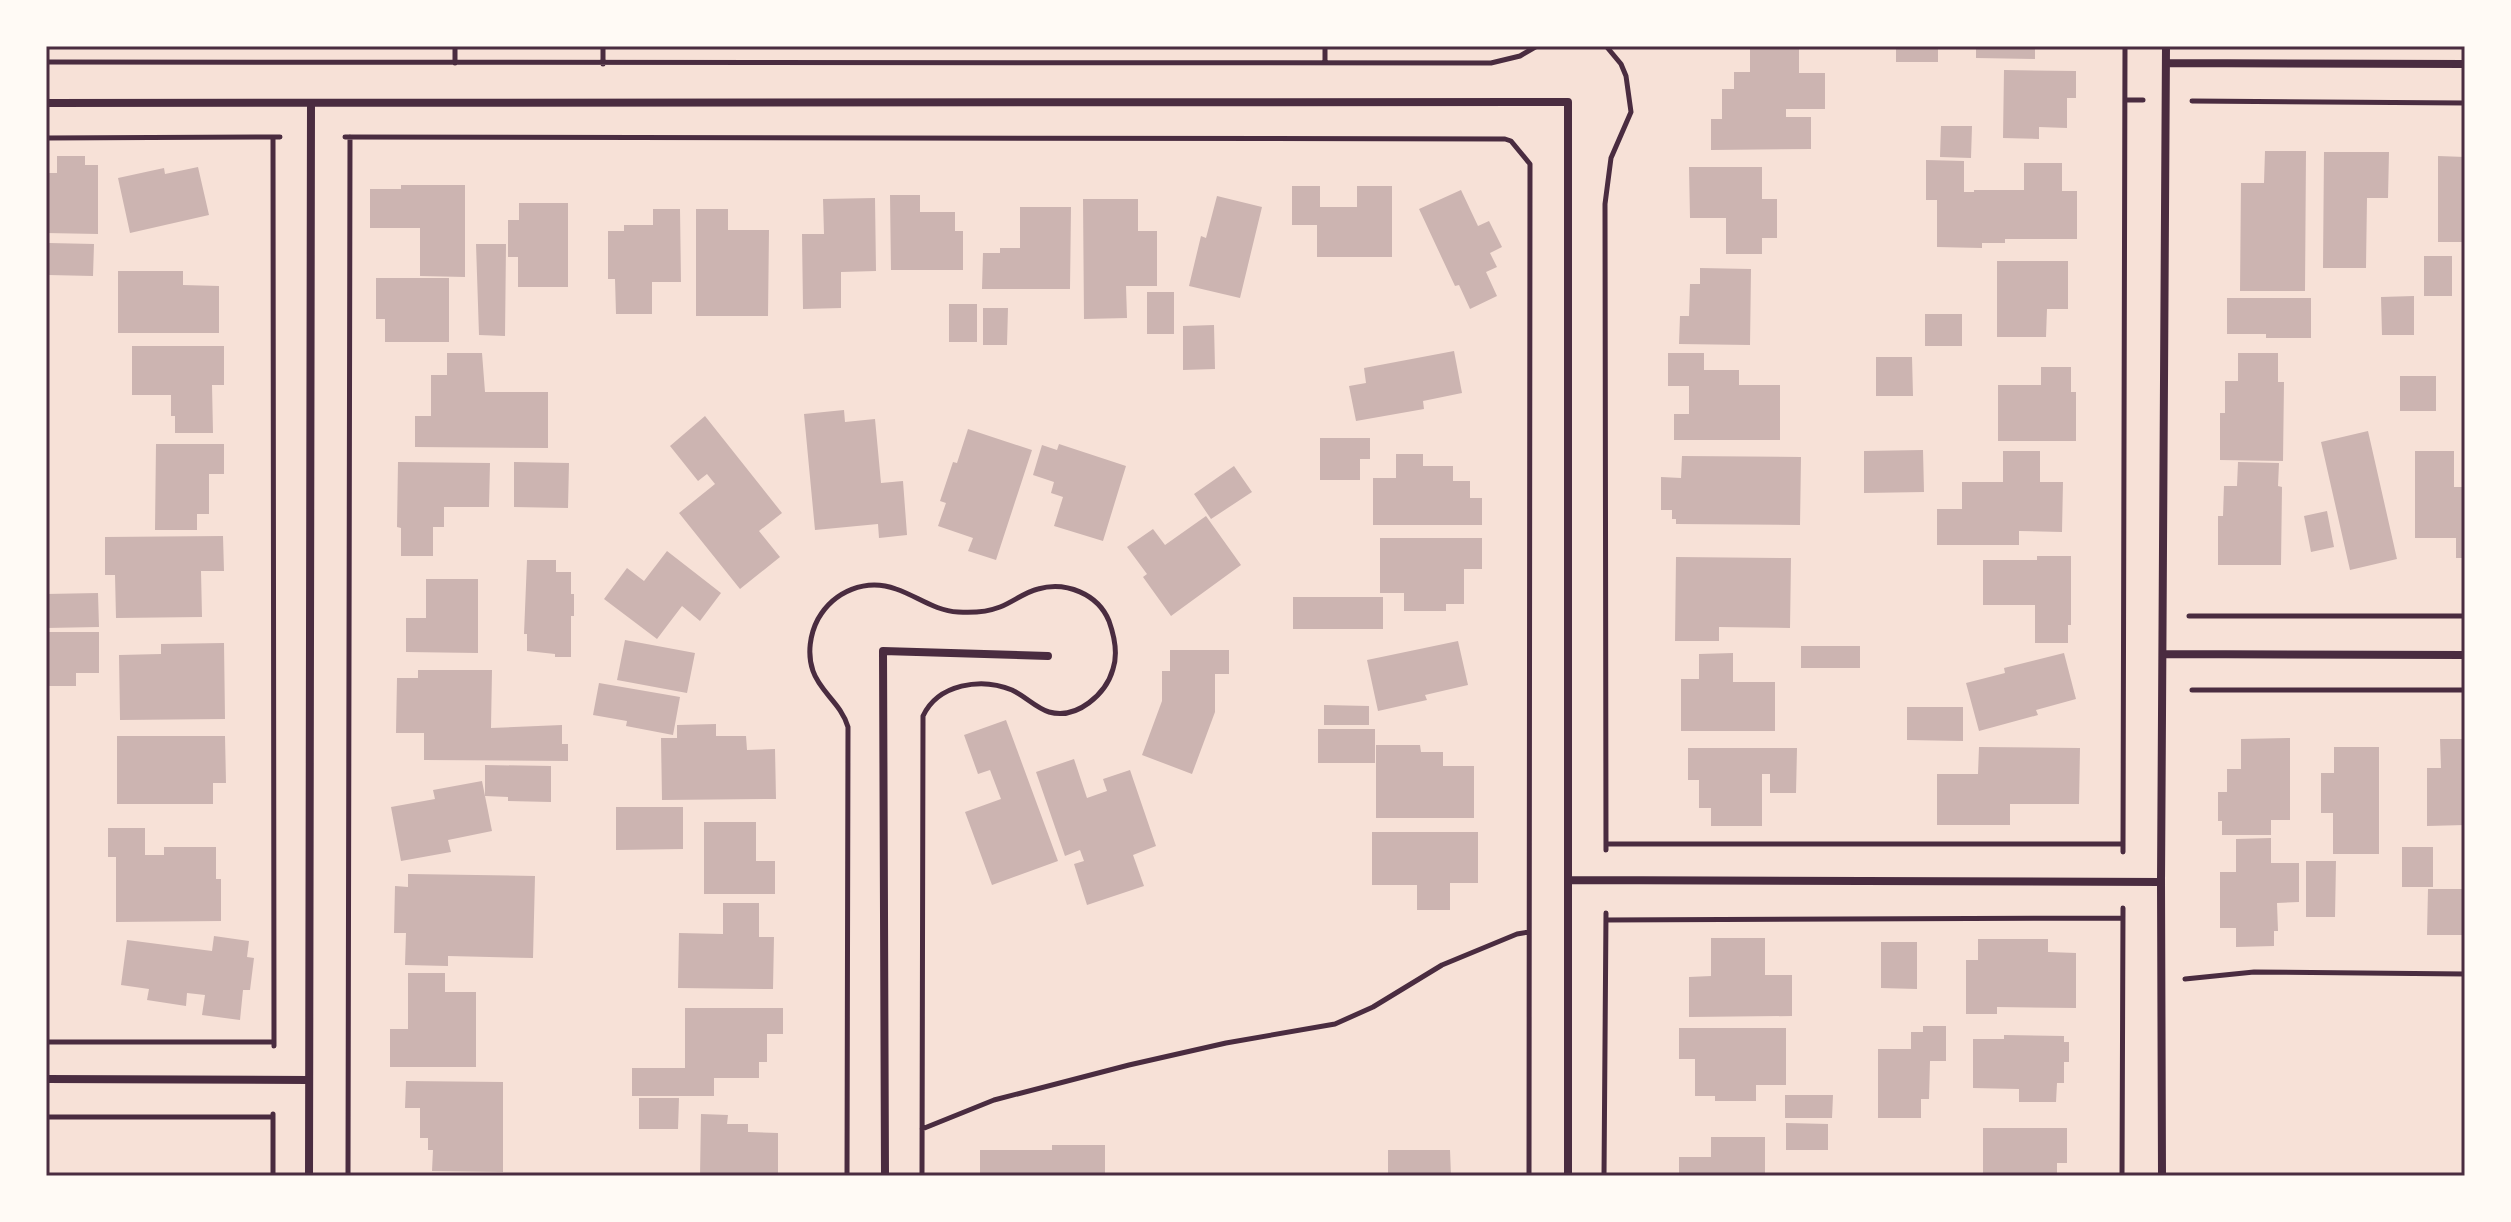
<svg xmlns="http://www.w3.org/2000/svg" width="2511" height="1222" font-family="'Titillium Web',sans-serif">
  <rect width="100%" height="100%" fill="#f7e1d7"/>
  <!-- building -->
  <path fill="#ccb4b1" d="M1750,46H1799V73H1825V109H1786V117H1811V149L1711,150V119H1722V89H1734V72H1750Z
    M1896,46H1938V62H1896Z
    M1976,46H2035V59L1976,58Z
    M2004,70L2076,71V98H2067V128L2039,127V139L2003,138Z
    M1941,126H1972L1971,158L1940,157Z
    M2265,151H2306L2305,291H2240L2241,183H2264Z
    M2324,152H2389L2388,198H2367L2366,268H2323Z
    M57,156H85V165H98V234L46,233V173H57Z
    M2438,156L2465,157V242H2438Z
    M1926,160L1964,161V192H1974V190H2024V163H2062V191H2077V239H2005V243H1982V248L1937,247V200H1926Z
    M198,167L209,215L130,233L118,178L164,168L165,174Z
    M1689,167H1762V199H1777V238H1762V254H1726V218H1690Z
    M401,185H465V277L420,276V228H370V189H401Z
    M1292,186H1320V207H1357V186H1392V257H1317V225H1292Z
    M1461,190L1478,226L1489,221L1502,247L1490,253L1497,267L1486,272L1497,296L1470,309L1459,285L1455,286L1419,209Z
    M890,195H920V212H955V231H963V270H891Z
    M1217,196L1262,207L1240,298L1189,286L1201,236L1206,238Z
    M875,198L876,271L841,272V308L803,309L802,234H824L823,199Z
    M1083,199H1138V231H1157V286H1126L1127,318L1084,319Z
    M519,203H568V287H518V257H508V220H519Z
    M1020,207H1071L1070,289H982L983,253H1000V248H1020Z
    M653,209H680L681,282H652V314H616L615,279H608V231H624V225H653Z
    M696,209H728V230H769L768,316H696Z
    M49,243L94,244L93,276L48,275Z
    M476,244H506L505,336L479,335Z
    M2424,256H2452V296H2424Z
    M1997,261H2068V309H2047L2046,337H1997Z
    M1700,268L1751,269L1750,345L1679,344L1680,316H1689L1690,284H1700Z
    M118,271H183V285L219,286V333H118Z
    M376,278H449V342H385V319H376Z
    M1147,292H1174V334H1147Z
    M2414,296V335H2382L2381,297Z
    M2227,298H2311V338H2266V334H2227Z
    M949,304H977V342H949Z
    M983,308H1008L1007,345H983Z
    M1925,314H1962V346H1925Z
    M1214,325L1215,369L1183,370V326Z
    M132,346H224V385H212L213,433H175V416H171V395H132Z
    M1454,351L1462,393L1423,401L1424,409L1356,421L1349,386L1366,383L1364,368Z
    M447,353H482L485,392H548V448L415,447V416H431V375H447Z
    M1668,353H1704V370H1739V385H1780V440H1674V414H1689V386H1668Z
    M2238,353H2278V382H2284L2283,461L2220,460V413H2225V381H2238Z
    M1876,357H1912L1913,396H1876Z
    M2041,367H2071V392H2076V441H1998V385H2041Z
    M2400,376H2436V411H2400Z
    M844,410L845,422L875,419L881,483L903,481L907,535L879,538L878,524L815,530L804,414Z
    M705,416L782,513L759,531L780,557L740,589L679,513L715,484L707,474L698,481L670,446Z
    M968,429L1032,450L996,560L968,551L973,538L938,526L946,503L940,501L953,462L957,463Z
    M2368,431L2397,559L2350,570L2321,442Z
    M1320,438H1370V459H1360V480H1320Z
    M156,444H224V474H209V514H197V530H155Z
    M1059,444L1126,466L1103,541L1054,526L1063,497L1051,493L1054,482L1033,475L1042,445L1057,450Z
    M1923,450L1924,492L1864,493V451Z
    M2003,451H2040V482H2063L2062,532L2019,531V545H1937V509H1962V482H2003Z
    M2415,451H2454V487H2465V558H2456V538H2415Z
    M1396,454H1423V466H1453V481H1470V498H1482V525H1373V478H1396Z
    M1682,456L1801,457L1800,525L1676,524V519H1672V510H1661V477L1681,478Z
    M398,462L490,463L489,507H444V527H433V556H401V528L397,527Z
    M514,462L569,463L568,508L514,507Z
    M2238,462L2279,463L2278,486L2282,487L2281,565H2218V516H2223L2224,486H2237Z
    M1234,466L1252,492L1211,519L1194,494Z
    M2327,511L2334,547L2311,552L2304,516Z
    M1206,516L1241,565L1171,616L1143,577L1147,574L1127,547L1153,529L1165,545Z
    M223,536L224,571H201L202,617L116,618L115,575H105V537Z
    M1380,538H1482V569H1464V604H1446V611H1404V593H1380Z
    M667,551L721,593L700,621L682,606L657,639L604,599L627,568L644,581Z
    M2037,556H2071V625H2068V643H2035V605H1983V560H2037Z
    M1676,557L1791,558L1790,628L1719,627V641H1675Z
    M527,560H556V572H571V594H574V616H571V657H555V654L527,651V634H524Z
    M426,579H478V653L406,652V618H426Z
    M98,593L99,627L46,628V594Z
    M1293,597H1383V629H1293Z
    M46,632H99V673H76V686H46Z
    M625,640L695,653L687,693L617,680Z
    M1458,641L1468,685L1425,695L1427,700L1378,711L1367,660Z
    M224,643L225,719L120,720L119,655L161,654V644Z
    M1801,646H1860V668H1801Z
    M1170,650H1229V674H1215V712L1192,774L1142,755L1162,701V671H1170Z
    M1733,653V682H1775V731H1681V679H1699V654Z
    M2064,653L2076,699L2036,710L2038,715L1979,731L1966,683L2005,673L2004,668Z
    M418,670H492L491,728L562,725V744H568V761L424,760V733H396L397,678H418Z
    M599,683L680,697L673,735L626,726L627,721L593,715Z
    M1324,705L1369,706V725H1324Z
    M1907,707H1963V741L1907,740Z
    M1006,720L1058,861L992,885L965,812L1001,799L990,770L978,774L964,735Z
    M716,724V736H746L747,750L775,749L776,799L662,800L661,738H677V725Z
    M1318,729H1375V763H1318Z
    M117,736H225L226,783H213V804H117Z
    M2290,738V820H2271V835H2222V821H2218V792H2227V769H2241V739Z
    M2440,739H2465V825L2427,826V768H2441Z
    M1376,745H1420L1421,752H1443V766H1474V818H1376Z
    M1979,747L2080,748L2079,804H2010V825H1937V774H1978Z
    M2334,747H2379V854H2333V813H2321V773H2334Z
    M1688,748H1797L1796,793H1770V774H1762V826H1711V808H1699V780H1688Z
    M1074,759L1087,798L1107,791L1103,779L1130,770L1156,846L1133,855L1144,886L1087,905L1074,864L1084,861L1080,850L1065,856L1036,772Z
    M485,765L551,766V802L508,801V797L485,796Z
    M482,781L492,831L448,840L451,852L401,861L391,807L435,799L433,790Z
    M616,807H683V849L616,850Z
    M704,822H756V861H775V894H704Z
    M108,828H145V855H164V847H216V879H221V921L116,922V857H108Z
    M1372,832H1478V883H1450V910H1417V885H1372Z
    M2271,838V863H2299V902L2277,903L2278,931H2274V946L2236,947V928H2220V872H2236V839Z
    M2402,847H2433V887H2402Z
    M2306,861H2336L2335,917H2306Z
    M408,874L535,876L533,958L448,956V966L405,965L406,933H394L395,886L408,887Z
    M2428,889H2465V935H2427Z
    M723,903H759V937H774L773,989L678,988L679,933L723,934Z
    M214,936L249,941L247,957L254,958L250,990H243L240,1020L202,1015L205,995L187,993L186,1006L147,1000L149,989L121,985L127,940L212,951Z
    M1711,938H1765V975H1792V1016L1689,1017V977L1711,976Z
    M1978,939H2048V952L2076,953V1008L1997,1007V1014H1966V960H1978Z
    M1881,942H1917V989L1881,988Z
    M408,973H445V992H476V1067H390V1029H408Z
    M685,1008H783V1034H767V1062H759V1078H714V1096H632V1068H685Z
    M1923,1026H1946V1061H1930L1929,1099H1921V1118H1878V1049H1911V1032H1923Z
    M1679,1028H1786V1085H1756V1101H1715V1096H1695V1059H1679Z
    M2004,1035L2064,1036V1042H2069V1062H2064V1083H2057L2056,1102H2019V1089L1973,1088V1039H2004Z
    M406,1081L503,1082V1172L432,1171L433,1150H428V1138H420V1108H405Z
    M1785,1095H1833L1832,1118H1785Z
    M639,1098H679L678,1129H639Z
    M701,1114L728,1115L727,1124H748V1132L778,1133V1176H700Z
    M1786,1123L1828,1124V1150H1786Z
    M1983,1128H2067V1163H2057V1176H1983Z
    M1711,1137H1765V1173H1752V1176H1679V1157H1711Z
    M1052,1145H1105V1176H980V1150H1052Z
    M1388,1150H1450L1451,1176H1388Z"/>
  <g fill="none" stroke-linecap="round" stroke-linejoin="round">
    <!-- path -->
    <path stroke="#4a2c40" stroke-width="5" d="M603,46V64
      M46,62L1491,63L1520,56L1537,46
      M455,63V46
      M1325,63V46
      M2125,100H2143
      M2192,101L2465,103
      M273,137L274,1046
      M345,137L1505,139L1511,141L1530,164L1529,1176
      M46,138L280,137
      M2189,616H2465
      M2192,690H2465
      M1606,844H2123
      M1606,850L1605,204L1611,158L1631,112L1626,76L1621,64L1606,46
      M2123,852L2125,46
      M1606,920L2123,918
      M2185,979L2254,972L2465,974
      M46,1042H273
      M273,1114V1176
      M46,1117H273
      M922,1129L994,1100L1129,1065L1226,1043L1335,1024L1373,1007L1442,965L1517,934L1529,932
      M348,1176L350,137
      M847,1176L848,727C841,703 820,692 813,671C807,654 810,634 818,619C834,591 866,578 896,589C917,596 935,611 958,612C972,613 987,612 1000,607C1013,602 1025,592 1038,589C1066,581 1098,594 1109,621C1114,635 1118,654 1113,669C1106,694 1077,720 1049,712C1036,708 1025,696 1012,690C981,677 938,684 923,716L922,1176
      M1604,1176L1606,913
      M2122,1176L2123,908"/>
    <!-- minor -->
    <path stroke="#4a2c40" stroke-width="8" d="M2166,63L2465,64
      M46,103L1568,102V1176
      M2164,654L2465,655
      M1569,880L2161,882
      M46,1079L309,1080
      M309,1176L311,103
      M885,1176L883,651L1048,656
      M2162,1176L2161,882L2166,46"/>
  </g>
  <!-- border -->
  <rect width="2511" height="1222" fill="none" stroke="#fffaf5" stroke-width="96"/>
  <rect x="48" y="48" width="2415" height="1126" fill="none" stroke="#4a2c40" stroke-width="3"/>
</svg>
